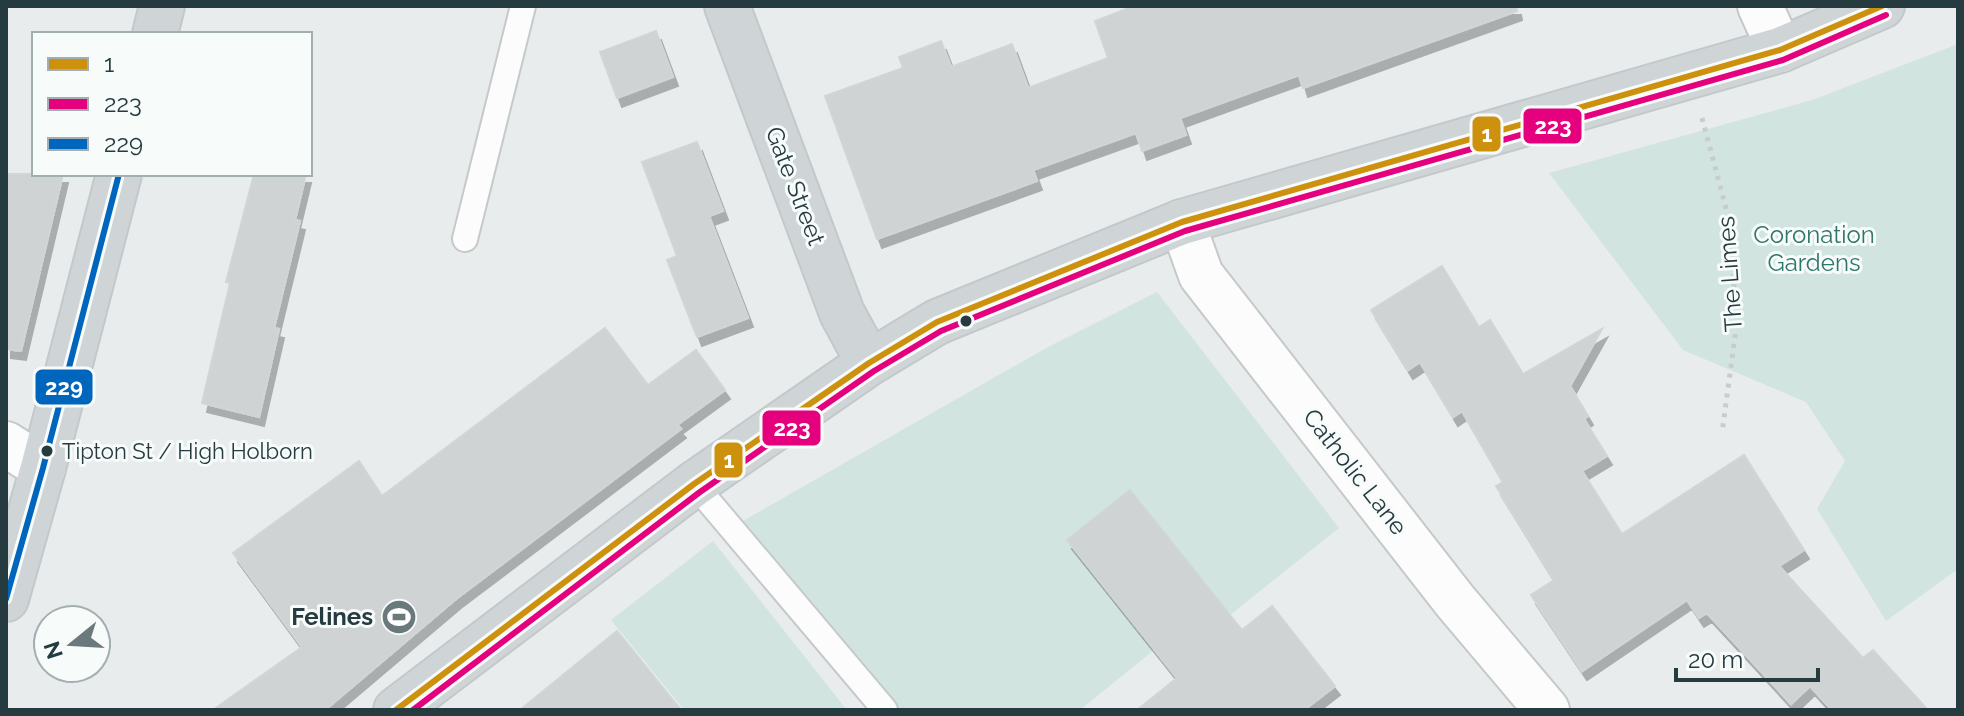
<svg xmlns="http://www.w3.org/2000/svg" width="1964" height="716" font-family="Raleway,sans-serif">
  <defs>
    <filter id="shadow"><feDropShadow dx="5" dy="9" stdDeviation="0" flood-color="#0004"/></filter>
  </defs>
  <rect width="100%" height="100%" fill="#e8ecec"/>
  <!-- green -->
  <path fill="#d2e4e0" d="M1958,44V569L1886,621L1817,509L1845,461L1806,402L1683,350L1549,173L1812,100Z
    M1157,292L1339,528L1230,615L1129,490L1067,540L1154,650L1080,710H889L741,522L1048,347Z
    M713,541L847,710H684L611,620Z"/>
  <!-- building -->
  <path fill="#cfd3d3" stroke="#d0d5d5" stroke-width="2" filter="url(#shadow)" d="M1134,6H1516L1517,11L1303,88L1299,75L1180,118L1186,135L1142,151L1136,133L1033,170L1037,181L877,239L825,96L903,68L899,57L941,41L951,67L1012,44L1028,88L1108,58L1095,21Z
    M656,31L673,77L617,98L600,52Z
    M697,142L723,211L709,216L748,318L697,337L667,260L677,256L642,162Z
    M6,174H63L21,351L6,349Z
    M254,174H306L295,220L300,221L274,328L279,329L259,417L202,403L230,283L226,282Z
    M1442,266L1479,327L1490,320L1523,374L1602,329L1570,386L1588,416L1584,419L1607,456L1582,471L1622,534L1744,455L1804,550L1779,566L1863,658L1873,650L1928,710H1832L1810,686L1791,704L1707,613L1699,618L1687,600L1582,671L1531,595L1554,580L1496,486L1503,482L1462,411L1453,417L1420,362L1408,370L1371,310Z
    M605,328L648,385L696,350L725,390L677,425L681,429L456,599L325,710H213L302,647L233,553L359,461L382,496Z
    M1130,490L1242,630L1272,606L1335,686L1304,710H1137L1177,678L1067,540Z
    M617,631L681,710H520Z"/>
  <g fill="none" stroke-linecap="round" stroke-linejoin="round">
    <defs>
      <path id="service" d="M465,239L523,6
        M694,484L885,710"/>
      <path id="minor" d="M1760,6L1780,50
        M1182,222L1201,275L1455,601L1547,710
        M6,444L43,468"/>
      <path id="primary" d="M727,6L842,313L869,363
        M155,34L162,6
        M6,599L43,468L119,174
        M396,710L694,484L869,363L937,322L1182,222L1780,50L1882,6"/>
    </defs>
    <!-- service casing -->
    <use href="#service" stroke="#c5c9c9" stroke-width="28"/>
    <!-- minor casing -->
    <use href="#minor" stroke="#c5c9c9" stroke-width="48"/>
    <!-- primary casing -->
    <use href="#primary" stroke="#c3c9ca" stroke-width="48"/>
    <!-- path -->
    <path stroke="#c7cdce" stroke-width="5" stroke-dasharray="4 6" stroke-linecap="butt" d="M1702,118L1731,227L1736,329L1722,433"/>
    <!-- service -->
    <use href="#service" stroke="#fcfcfc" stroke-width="24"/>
    <!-- minor -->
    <use href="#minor" stroke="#fcfcfc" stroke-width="44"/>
    <!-- primary -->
    <use href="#primary" stroke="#cfd5d7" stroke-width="44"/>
    <defs>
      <path id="bus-1" d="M396,710L694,484L869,363L937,322L1182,222L1780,50L1882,6"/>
      <path id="bus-2" d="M413,710L700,492L874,371L941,331L1185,231L1783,60L1886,15"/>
      <path id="bus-3" d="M6,599L43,468L119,174"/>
    </defs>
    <!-- bus-1 casing -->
    <use href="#bus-1" stroke="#f7fbfa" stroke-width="12"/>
    <!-- bus-2 casing -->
    <use href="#bus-2" stroke="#f7fbfa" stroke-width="12"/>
    <!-- bus-3 casing -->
    <use href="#bus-3" stroke="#f7fbfa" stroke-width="12"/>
    <!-- bus-1 -->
    <use href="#bus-1" stroke="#cd910d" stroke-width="6"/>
    <!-- bus-2 -->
    <use href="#bus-2" stroke="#e5007d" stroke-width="6"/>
    <!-- bus-3 -->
    <use href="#bus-3" stroke="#0065bd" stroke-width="6"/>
  </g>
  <!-- icons -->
  <defs>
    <symbol id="stadium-disc" viewBox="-11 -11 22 22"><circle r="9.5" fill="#69797c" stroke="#f7fbfa"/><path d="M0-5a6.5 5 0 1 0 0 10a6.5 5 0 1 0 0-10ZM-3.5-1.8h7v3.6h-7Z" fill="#fff"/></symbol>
  </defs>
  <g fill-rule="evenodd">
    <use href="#stadium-disc" x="379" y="597" width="40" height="40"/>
  </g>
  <!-- markers -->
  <g fill="#253b40" stroke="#f7fbfa" stroke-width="3">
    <circle cx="966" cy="321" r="7"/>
    <circle cx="47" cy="451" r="7"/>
  </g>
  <g text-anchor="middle" stroke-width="6" stroke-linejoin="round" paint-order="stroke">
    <!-- bus labels -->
    <g font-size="22" fill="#253b40" stroke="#f7fbfa" text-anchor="start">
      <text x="62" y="459">Tipton St / High Holborn</text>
    </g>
    <!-- street labels -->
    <g font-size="24" fill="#253b40" stroke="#f7fbfa">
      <text transform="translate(795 186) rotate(69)" y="8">Gate Street</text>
      <text transform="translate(1730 274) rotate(-94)" y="8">The Limes</text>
      <text transform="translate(1355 472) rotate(52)" y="8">Catholic Lane</text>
    </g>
    <!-- park labels -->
    <g font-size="24" fill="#30766c" stroke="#f7fbfa">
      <text x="1814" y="243">Coronation<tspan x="1814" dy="28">Gardens</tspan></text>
    </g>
    <!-- poi labels -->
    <g font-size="24" font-weight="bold" fill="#253b40" stroke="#f7fbfa" text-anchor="end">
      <text x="373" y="625">Felines</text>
    </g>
  </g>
  <g stroke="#f7fbfa" stroke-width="3">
    <rect x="1522" y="107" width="61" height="38" rx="8" fill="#e5007d"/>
    <rect x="1471" y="115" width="31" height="38" rx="8" fill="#cd910d"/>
    <rect x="34" y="368" width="60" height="38" rx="8" fill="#0065bd"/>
    <rect x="761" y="409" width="61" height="38" rx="8" fill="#e5007d"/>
    <rect x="713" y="441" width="31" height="38" rx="8" fill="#cd910d"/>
  </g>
  <g font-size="22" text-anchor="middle" font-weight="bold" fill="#fff">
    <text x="1553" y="134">223</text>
    <text x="1487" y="142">1</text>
    <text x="64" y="395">229</text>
    <text x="792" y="436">223</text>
    <text x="729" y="468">1</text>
  </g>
  <!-- border -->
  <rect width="1964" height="716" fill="none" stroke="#253b40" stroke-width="16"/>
  <!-- legend -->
  <rect x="32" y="32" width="280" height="144" fill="#f7fbfa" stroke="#a3aeb0" stroke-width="2"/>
  <rect x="48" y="58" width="40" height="12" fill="#cd910d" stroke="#a3aeb0" stroke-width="2"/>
  <text x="104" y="72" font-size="24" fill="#253b40">1</text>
  <rect x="48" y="98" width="40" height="12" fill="#e5007d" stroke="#a3aeb0" stroke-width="2"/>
  <text x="104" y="112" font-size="24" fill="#253b40">223</text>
  <rect x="48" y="138" width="40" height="12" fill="#0065bd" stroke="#a3aeb0" stroke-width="2"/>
  <text x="104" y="152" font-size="24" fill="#253b40">229</text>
  <!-- north arrow -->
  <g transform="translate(72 644) rotate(252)"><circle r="38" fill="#f7fbfa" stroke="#a3aeb0" stroke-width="2"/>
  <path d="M0-6L14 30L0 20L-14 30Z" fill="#69797c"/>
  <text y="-12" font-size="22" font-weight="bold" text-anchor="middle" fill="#253b40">N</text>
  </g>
  <!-- scale -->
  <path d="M1676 668v12h142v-12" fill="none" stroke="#253b40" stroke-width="4"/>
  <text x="1688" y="668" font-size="24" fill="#253b40" stroke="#f7fbfa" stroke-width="6" paint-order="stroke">20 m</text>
</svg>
